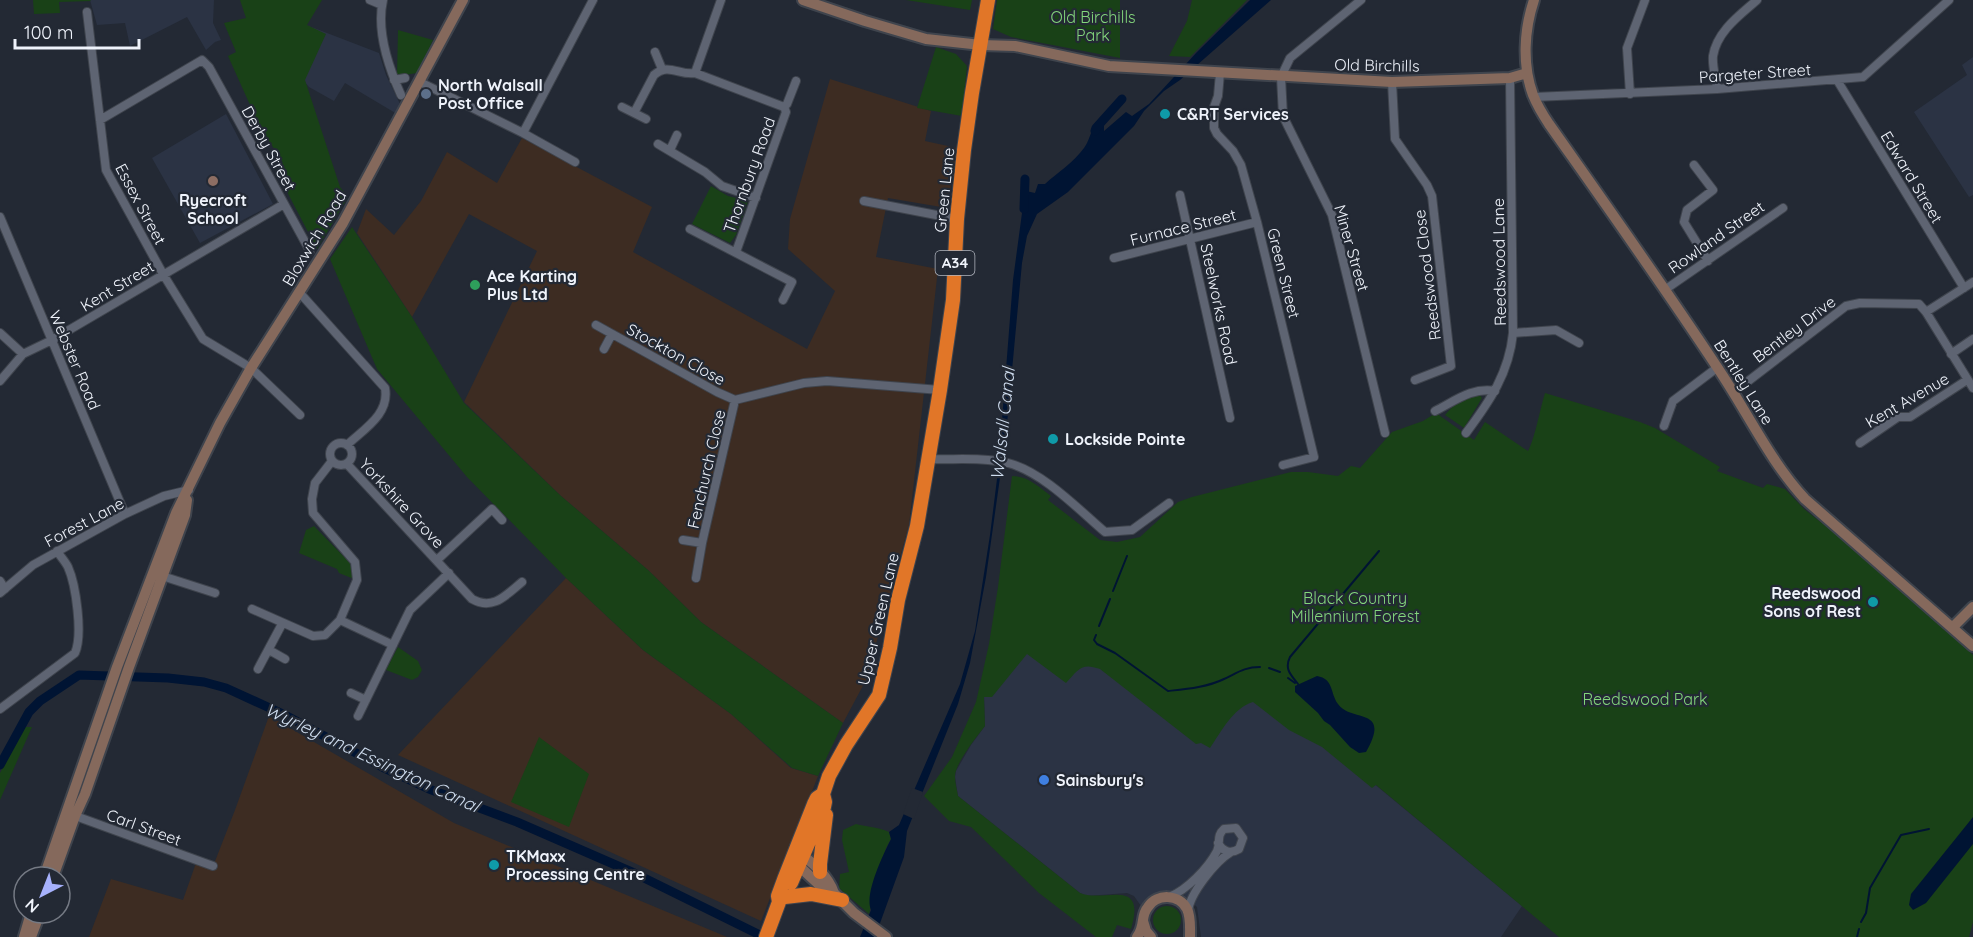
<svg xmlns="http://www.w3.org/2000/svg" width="1973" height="937" font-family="Quicksand,sans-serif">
  <rect width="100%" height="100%" fill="#232934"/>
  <!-- built -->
  <path fill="#2b3344" d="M90,0H214L213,23L221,40L215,42L206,50L187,17L130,46L125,23L97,25Z
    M288,18L379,53L386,75L400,104L397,114L345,83L334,101L309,87L303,80Z
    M1973,57V195L1969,197L1914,112L1967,75L1962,65Z
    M226,114L273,204L200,243L152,158Z
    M998,653H1088L1252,683L1522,906L1501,937H1201L1197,907L1178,890L1151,895L1141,906L1134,896L1127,893L1087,896L1080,893L958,796L955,777L956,771L971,745L985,726L984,696Z"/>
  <!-- industrial -->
  <path fill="#3d2c22" d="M830,79L931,111L925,141L957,148L947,208L888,198L876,257L938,269L909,525L866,680L843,723L701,622L648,570L561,496L464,402L537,251L469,214L412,317L357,233L366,209L394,235L421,201L447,152L497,183L522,138L652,207L633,252L807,349L835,291L788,249L790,219Z
    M566,578L643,650L731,714L791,768L818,776L761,921L398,755Z
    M269,716L454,823L727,937H89L111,879L183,900L196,863L212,869L235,810Z"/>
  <!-- green -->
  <path fill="#194117" d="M33,0H90L91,1L59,2L60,13L34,14Z
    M240,0H322L307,25L326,34L305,80L340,187L348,197L317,249L274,167L283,163L259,125L228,56L236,52L224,23L246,18Z
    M906,0H972L970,10Z
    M997,0H1120V58L1011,37L993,29Z
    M1192,0H1247L1190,57L1169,56L1187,21Z
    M398,30L433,40L417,73L397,76Z
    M936,47L956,54L967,66L962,116L917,108Z
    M711,186L728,196L748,201L736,235L730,243L692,224Z
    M352,227L412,317L464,403L561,496L648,570L701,622L843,723L818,776L792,768L731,714L643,650L566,578L467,477L377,369L330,259Z
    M1545,393L1640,422L1655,428L1720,467L1717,471L1763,488L1767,484L1785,489L1804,509L1842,539L1973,655V922L1969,937H1559L1376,785L1372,788L1322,747L1289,730L1253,702C1233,708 1221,732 1210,748L1201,743L1196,744L1100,669C1081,662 1078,670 1066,683L1027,654L992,697H984L985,726C977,736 955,764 955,776C955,783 957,790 958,796L1080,893C1103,903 1147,876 1131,929L1117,925L1112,937H1096L1039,893L971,827L949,821L924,796L952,757L976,702L989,644L998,587L1012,476C1028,476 1039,487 1051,496L1048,500L1100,540L1117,542L1140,537L1178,502L1192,497L1291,472H1308L1338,476L1351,466L1360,468L1392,432L1423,421L1436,413L1474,440L1485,422L1528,451C1535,438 1540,409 1545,393Z
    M1475,395H1480L1482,398L1464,428L1445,415C1454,404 1462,399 1475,395Z
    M314,526L350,563L354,579L339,573L337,569L299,553L306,530Z
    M398,647L418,661L422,670L418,677L412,680L386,670Z
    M25,727H32L0,800V773Z
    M539,737L589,774L569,827L511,802Z
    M856,824C867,827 878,827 889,832L891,839L886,848L869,914L839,888L840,874L849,872L842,840L843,830Z
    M1153 920a14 14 0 1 1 28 0a14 14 0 1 1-28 0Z"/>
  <!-- water -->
  <path fill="#001433" d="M1250,0H1271L1180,80L1164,91L1144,111L1134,126L1068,192L1037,214L1027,236L1022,263L1006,435L986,577L970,663L958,704L907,831L904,857L875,937H860L871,910C864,894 883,855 891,839L889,832L899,825L960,684L975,631L990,535L998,471L1013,280L1024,198L1025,179L1026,191L1035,193L1038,184H1045C1057,173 1074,162 1084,148C1091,139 1090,127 1101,120L1104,123V131L1126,112L1132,116L1149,104L1197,52Z
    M1317,676C1334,679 1330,693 1338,704C1351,723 1392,706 1366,752L1359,753L1350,747L1330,725L1324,721L1318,713L1295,692V686Z
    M1973,817V844L1926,903L1913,910L1909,905L1911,894Z"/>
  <!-- pier -->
  <path fill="#232934" d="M912,788L923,792L914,819L903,814Z"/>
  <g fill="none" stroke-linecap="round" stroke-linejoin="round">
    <!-- stream -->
    <path stroke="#001433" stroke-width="2" d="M1113,591L1127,556
      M1099,626L1110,599
      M1096,635L1094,640L1097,644L1115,653L1168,691C1186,689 1208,687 1224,679C1237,673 1244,667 1260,667
      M1269,668L1280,672
      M1288,678L1295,683
      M1298,684C1291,675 1284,669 1290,657L1379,551
      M1861,922L1866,913L1870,888L1901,835L1929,829
      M1857,937L1859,929"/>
    <!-- canal -->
    <path stroke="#001433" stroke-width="9" d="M1095,131L1096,128L1122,99
      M1024,209L1025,179
      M0,765L29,712L40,701L79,675L168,678L204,682L226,688L283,714L386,769L429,789L517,822L634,873L764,937"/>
    <defs>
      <path id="street" d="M370,0L382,5
        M383,0C376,31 388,66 401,95
        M1361,0L1290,58L1281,77L1283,116L1332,215L1385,433
        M87,12L106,170L163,274L203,339L251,368L300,415
        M655,52L662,69
        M695,73L784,107
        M1220,73L1218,96L1214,107V128L1217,134L1233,151L1241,165L1257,222L1314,457L1283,465
        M394,80L405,78
        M1837,80L1964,288
        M420,82L523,133L575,162
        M1392,82L1395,139L1427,185L1432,196L1451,366L1415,380
        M1717,89C1716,79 1712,66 1713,56C1717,31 1740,15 1757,0
        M1630,94L1627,48L1645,0
        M1534,97L1717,89L1863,77L1949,0
        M622,107L646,119
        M634,113L654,75C668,62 680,76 695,73L721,0
        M100,120L202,60L209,67L310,251
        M523,133L593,0
        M658,144L705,172L722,186L756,198
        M670,150L677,135
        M1694,165L1713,190L1687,210L1684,222L1708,261
        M1180,195L1230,418
        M864,201L957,219
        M0,217L125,514
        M690,229L792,282L783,300
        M736,252L786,112L784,107L787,104L796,81
        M1114,258L1257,222
        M1666,289L1783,208
        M299,292L385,388C390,414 364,429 347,445
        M1926,312L1973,388
        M596,325L717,392L735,400L804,383L827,381L940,390
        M0,333L23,354
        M1513,333L1556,330L1579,343
        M604,349L612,334
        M1951,354L1973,339
        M0,381L23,354L52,340L284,204
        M1734,392L1846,306L1860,303L1919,304L1926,312L1973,282
        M1435,411C1455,401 1472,387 1495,391
        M1664,426L1673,401L1718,367
        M1466,433C1490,401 1509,373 1513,333L1510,78
        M1860,443L1898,417H1910L1967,380
        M330 454a11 11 0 1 1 22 0a11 11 0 1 1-22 0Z
        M929,459C955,460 982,457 1008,463C1043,472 1078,509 1105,532L1132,530L1169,503
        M347,464L472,599C493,611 506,595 522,582
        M683,540L702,543
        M437,560L492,509L502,520
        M159,575L215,593
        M696,578L702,543L735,400
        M0,581L5,589
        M0,593L33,565L125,514L164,496L189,490
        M252,609L313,636L325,635L340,620L357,580L355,562L313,513L312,499L315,483L332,461
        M340,620L393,645
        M269,650L285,659
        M258,669L282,624
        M351,693L366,700
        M0,709L75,653C83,635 76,585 68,567C65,561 60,556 57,551
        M358,716L410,610L449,573
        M70,814L213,866
        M1169,897C1187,890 1208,868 1217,851C1221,842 1216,836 1224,829L1236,828L1243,838L1239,849C1231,854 1223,852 1218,843
        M1188,912C1189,894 1216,861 1231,852"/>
      <path id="secondary" d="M803,0L865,21L926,39L981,45L1015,46L1109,66L1392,82L1510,78L1527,73
        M1534,0C1524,30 1522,65 1533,95C1537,105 1543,115 1549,124C1606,205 1663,285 1717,367C1747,411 1769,460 1805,499L1973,646
        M1953,627L1973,607
        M797,853C812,860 829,878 834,893
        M793,863L799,866L826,891L834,893L854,913L886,937
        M44,877L117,667L176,513L220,423L251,368L343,223L463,0
        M53,877L75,816L85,794L129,667L185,515L187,500
        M1143,921L1146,931L1151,937
        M24,937L31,913
        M31,937L40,913
        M1137,937C1146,925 1140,916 1148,907C1157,893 1179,894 1187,909C1191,917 1190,928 1190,937"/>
      <path id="highway" d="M820,872V864L826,815
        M791,883L824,807L825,802L823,794
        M785,897L811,894L842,900
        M766,937L779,902L778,896L785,877L814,804L817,798L823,794L829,776L846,745L879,695L890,648L898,600L917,526L940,390L953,300L957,219L964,150L972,93L988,0"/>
    </defs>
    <!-- street casing -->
    <use href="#street" stroke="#3f444d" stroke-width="10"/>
    <!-- secondary casing -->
    <use href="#secondary" stroke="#3f444d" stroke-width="14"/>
    <!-- highway casing -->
    <use href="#highway" stroke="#3f444d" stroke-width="16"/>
    <!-- street -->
    <use href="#street" stroke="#5e6472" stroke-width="8"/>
    <!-- secondary -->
    <use href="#secondary" stroke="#85695c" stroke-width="10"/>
    <!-- highway -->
    <use href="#highway" stroke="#e17628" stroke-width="14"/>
  </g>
  <!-- markers -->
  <circle fill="#5c6f8a" stroke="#232934" stroke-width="2" cx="426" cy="94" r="6"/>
  <g fill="#0f9aa8" stroke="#232934" stroke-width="2">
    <circle cx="1165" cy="114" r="6"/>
    <circle cx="1053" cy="439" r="6"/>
    <circle cx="1873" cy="602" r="6"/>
    <circle cx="494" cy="865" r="6"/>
  </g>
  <circle fill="#8d6e63" stroke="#232934" stroke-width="2" cx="213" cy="181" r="6"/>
  <circle fill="#2e9e5b" stroke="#232934" stroke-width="2" cx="475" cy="285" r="6"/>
  <circle fill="#3f7fe0" stroke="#232934" stroke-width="2" cx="1044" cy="780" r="6"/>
  <g text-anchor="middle" stroke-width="4.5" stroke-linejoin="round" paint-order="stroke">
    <!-- shield labels -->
    <rect fill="#232934" stroke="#b2b6bf" stroke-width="1.5" x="935.5" y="251" width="39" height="24" rx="4.5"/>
    <g font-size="15" font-weight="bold" fill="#eff3fb">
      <text x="955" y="268">A34</text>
    </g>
    <!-- park labels -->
    <g font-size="16" fill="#83d67c" stroke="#232934">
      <text x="1093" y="23">Old Birchills<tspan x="1093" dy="18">Park</tspan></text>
      <text x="1355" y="604">Black Country<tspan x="1355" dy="18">Millennium Forest</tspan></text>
      <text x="1645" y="705">Reedswood Park</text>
    </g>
    <!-- street labels -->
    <g font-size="16" fill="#eff3fb" stroke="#232934">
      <text transform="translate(1377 65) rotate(1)" y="6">Old Birchills</text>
      <text transform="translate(1755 73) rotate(-4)" y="6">Pargeter Street</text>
      <text transform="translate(269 148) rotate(61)" y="6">Derby Street</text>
      <text transform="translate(749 175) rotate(-70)" y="6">Thornbury Road</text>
      <text transform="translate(1912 177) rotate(59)" y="6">Edward Street</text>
      <text transform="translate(944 190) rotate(-84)" y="6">Green Lane</text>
      <text transform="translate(141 204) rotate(62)" y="6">Essex Street</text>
      <text transform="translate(1183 227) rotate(-14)" y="6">Furnace Street</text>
      <text transform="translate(1716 237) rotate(-35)" y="6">Rowland Street</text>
      <text transform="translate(314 238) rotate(-59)" y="6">Bloxwich Road</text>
      <text transform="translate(1352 248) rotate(74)" y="6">Miner Street</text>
      <text transform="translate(1499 262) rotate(-91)" y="6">Reedswood Lane</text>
      <text transform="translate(1284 273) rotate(76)" y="6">Green Street</text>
      <text transform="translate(1427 275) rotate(-97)" y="6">Reedswood Close</text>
      <text transform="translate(117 286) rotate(-31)" y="6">Kent Street</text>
      <text transform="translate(1219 304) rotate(78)" y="6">Steelworks Road</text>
      <text transform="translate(1794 329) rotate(-37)" y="6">Bentley Drive</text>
      <text transform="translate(676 354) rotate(29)" y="6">Stockton Close</text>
      <text transform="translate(75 360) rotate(67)" y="6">Webster Road</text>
      <text transform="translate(1744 382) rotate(58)" y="6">Bentley Lane</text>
      <text transform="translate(1907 400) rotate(-30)" y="6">Kent Avenue</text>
      <text transform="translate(706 469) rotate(-77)" y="6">Fenchurch Close</text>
      <text transform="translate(402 503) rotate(47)" y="6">Yorkshire Grove</text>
      <text transform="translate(84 522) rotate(-28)" y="6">Forest Lane</text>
      <text transform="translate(878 619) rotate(-77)" y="6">Upper Green Lane</text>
      <text transform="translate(144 827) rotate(20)" y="6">Carl Street</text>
    </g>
    <!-- poi labels -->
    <g font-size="16" font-weight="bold" fill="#eff3fb" stroke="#232934" text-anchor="start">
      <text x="438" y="91">North Walsall<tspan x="438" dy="18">Post Office</tspan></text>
      <text x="1177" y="120">C&amp;RT Services</text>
      <text x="213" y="206" text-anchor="middle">Ryecroft<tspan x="213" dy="18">School</tspan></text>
      <text x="487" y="282">Ace Karting<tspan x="487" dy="18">Plus Ltd</tspan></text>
      <text x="1065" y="445">Lockside Pointe</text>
      <text x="1861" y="599" text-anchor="end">Reedswood<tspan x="1861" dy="18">Sons of Rest</tspan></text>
      <text x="1056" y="786">Sainsbury's</text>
      <text x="506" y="862">TKMaxx<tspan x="506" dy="18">Processing Centre</tspan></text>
    </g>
    <!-- water labels -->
    <g font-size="18" font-style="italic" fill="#cfddef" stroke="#232934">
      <text transform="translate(1003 424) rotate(-84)" y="6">Walsall Canal</text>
      <text transform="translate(372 758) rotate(25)" y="6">Wyrley and Essington Canal</text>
    </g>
  </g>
  <!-- north arrow -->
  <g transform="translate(42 895) rotate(222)"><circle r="28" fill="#232934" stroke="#757a84" stroke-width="1.5"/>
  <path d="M0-4.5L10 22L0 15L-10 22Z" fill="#a6b1fc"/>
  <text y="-9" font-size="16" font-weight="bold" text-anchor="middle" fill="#eff3fb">N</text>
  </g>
  <!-- scale -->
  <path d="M15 39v9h124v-9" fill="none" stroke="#eff3fb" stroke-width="3"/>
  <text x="24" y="39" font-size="18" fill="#eff3fb" stroke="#232934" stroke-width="4.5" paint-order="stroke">100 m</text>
</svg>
